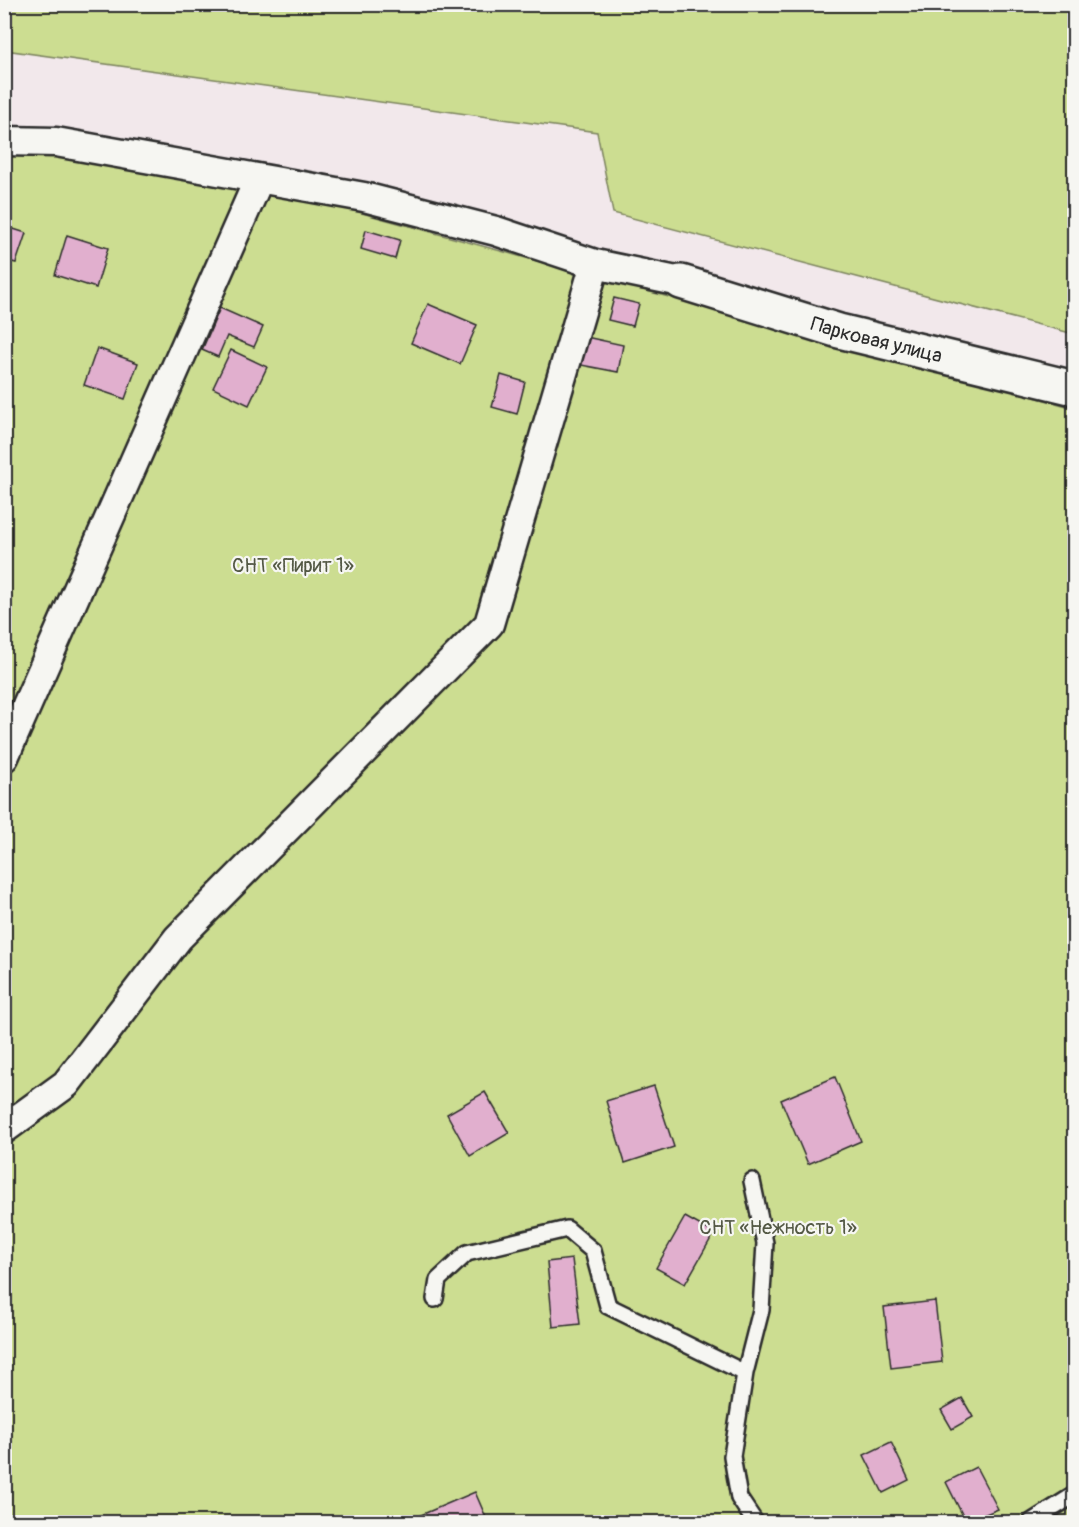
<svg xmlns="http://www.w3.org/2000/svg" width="1079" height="1527" font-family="Pangolin,sans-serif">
  <rect width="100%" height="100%" fill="#f2e8eb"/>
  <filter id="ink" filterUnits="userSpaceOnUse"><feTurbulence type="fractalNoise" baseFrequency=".0167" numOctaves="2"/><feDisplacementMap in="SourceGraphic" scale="12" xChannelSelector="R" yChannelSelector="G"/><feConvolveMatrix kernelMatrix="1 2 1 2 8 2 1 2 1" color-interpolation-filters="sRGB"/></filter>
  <g filter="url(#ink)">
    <!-- green -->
    <path fill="#ccdd91" stroke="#7c845e" stroke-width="1.5" d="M5,4L1074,5V334L613,213L597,132L5,50Z
      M5,149L65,150L285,192L1074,408V1522H5Z"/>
    <!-- building -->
    <path fill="#e1afce" stroke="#2b2b2b" stroke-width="1.5" d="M4,226L26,233L16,263L4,260Z
      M366,230L400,240L395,259L361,249Z
      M67,235L108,248L96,288L55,275Z
      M614,298L639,304L633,326L608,320Z
      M428,304L477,325L460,364L411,343Z
      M220,308L263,327L254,347L227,336L218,357L202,350Z
      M586,337L623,345L618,372L581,365Z
      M97,348L138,363L125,399L84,385Z
      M231,350L267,367L249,405L213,388Z
      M501,375L525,382L517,414L492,407Z
      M835,1077L861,1141L808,1164L781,1100Z
      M654,1086L674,1147L625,1163L606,1101Z
      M485,1092L509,1133L470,1156L447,1114Z
      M685,1217L714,1233L685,1284L656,1268Z
      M572,1259L580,1324L553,1327L547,1262Z
      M935,1301L942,1362L891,1368L884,1307Z
      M962,1398L973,1417L952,1429L941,1410Z
      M891,1442L909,1480L883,1493L864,1455Z
      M976,1467L998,1509L966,1522L946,1482Z
      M475,1492L488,1522H416L414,1518Z"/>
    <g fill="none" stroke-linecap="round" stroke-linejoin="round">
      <defs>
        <path id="lane" d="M752,1181L765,1243L761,1310L745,1373L732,1456L739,1498L755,1522
          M435,1299L438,1280L467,1253L567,1229L593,1251L608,1306L745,1373
          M1031,1522L1074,1495"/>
        <path id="street" d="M4,141L56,142L364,197L496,231L595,264L681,282
          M4,757L259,179
          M4,1129L66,1084L178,938L489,624L595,264"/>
        <g id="secondary">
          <path id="s1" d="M681,282L839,331L1074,388"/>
        </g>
      </defs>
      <!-- lane casing -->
      <use href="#lane" stroke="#2b2b2b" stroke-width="20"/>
      <!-- street casing -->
      <use href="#street" stroke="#2b2b2b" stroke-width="33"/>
      <!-- secondary casing -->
      <use href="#secondary" stroke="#2b2b2b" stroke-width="38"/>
      <!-- lane -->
      <use href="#lane" stroke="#f6f6f2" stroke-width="15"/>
      <!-- street -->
      <use href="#street" stroke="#f6f6f2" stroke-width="28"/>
      <!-- secondary -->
      <use href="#secondary" stroke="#f6f6f2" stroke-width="33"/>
    </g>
  </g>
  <g text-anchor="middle" stroke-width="4.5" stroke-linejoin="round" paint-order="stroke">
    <!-- street labels -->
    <g font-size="20" fill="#2b2b2b" stroke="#f6f6f2">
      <text dy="7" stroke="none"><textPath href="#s1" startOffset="204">Парковая улица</textPath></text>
    </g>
    <!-- park labels -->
    <g font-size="20" fill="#535844" stroke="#f6f6f2">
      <text x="293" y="572">СНТ «Пирит 1»</text>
      <text x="778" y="1234">СНТ «Нежность 1»</text>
    </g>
  </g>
  <!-- margin -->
  <rect width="1079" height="1527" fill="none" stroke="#f6f6f2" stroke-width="24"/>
  <rect x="12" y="12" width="1055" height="1503" fill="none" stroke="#2b2b2b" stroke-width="2" filter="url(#ink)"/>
</svg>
